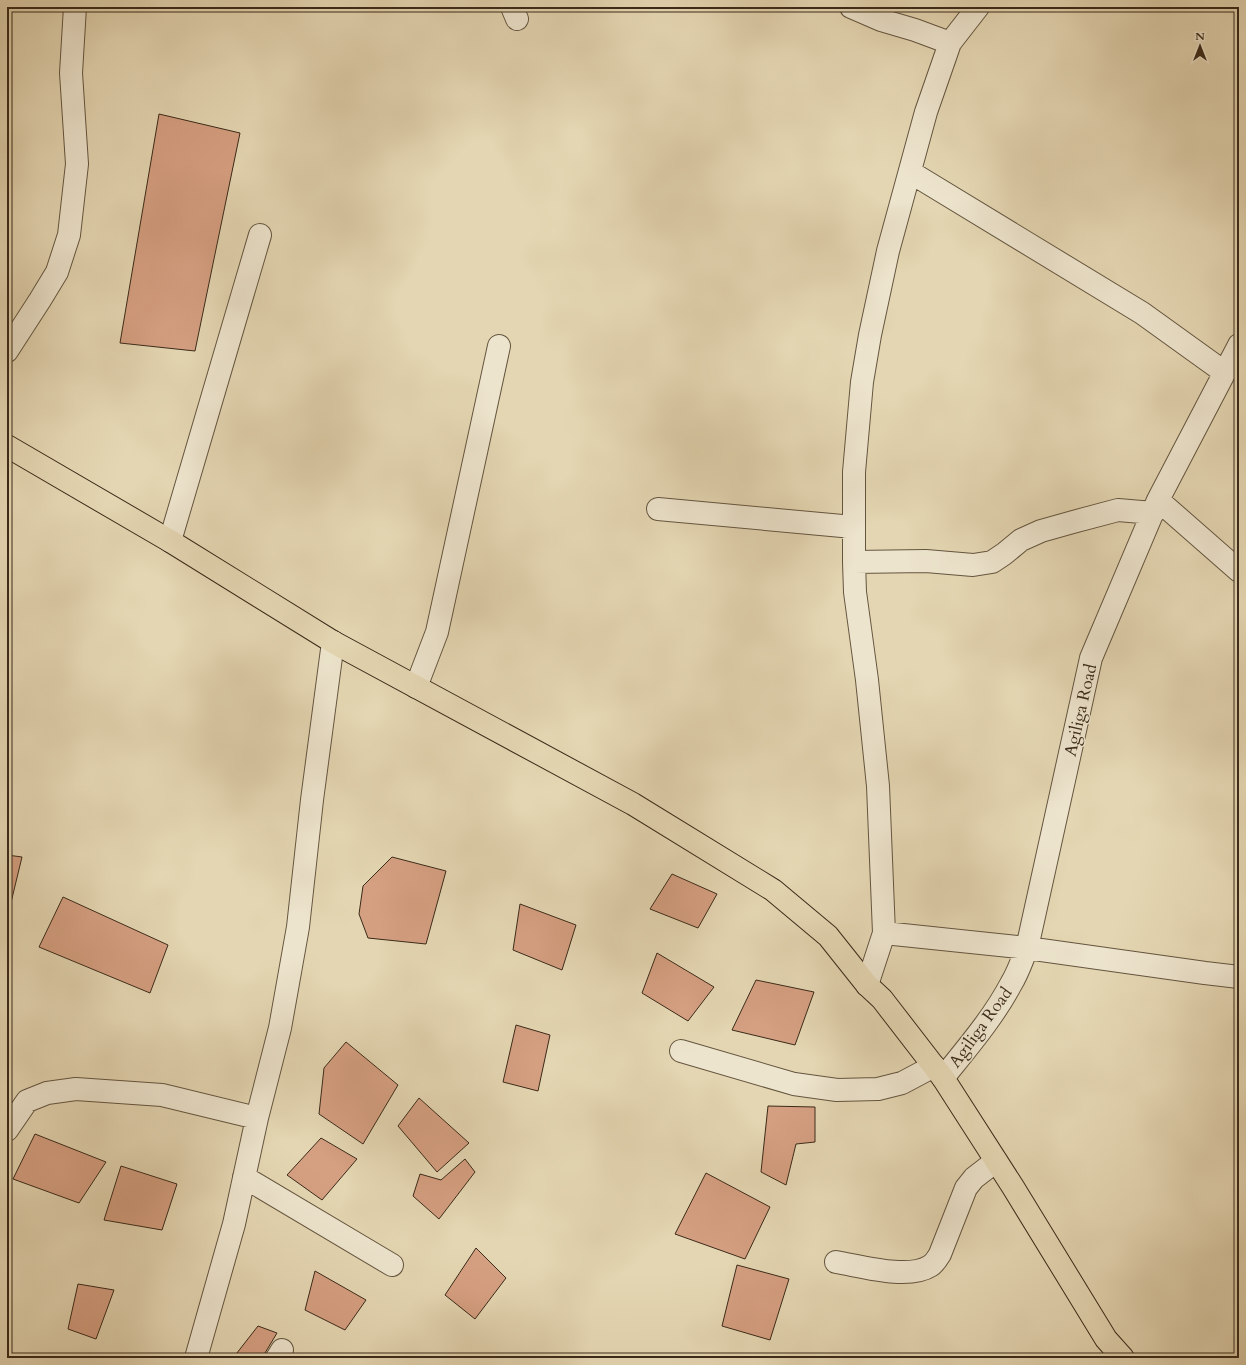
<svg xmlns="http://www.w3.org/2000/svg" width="1246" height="1365" font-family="Cardo,serif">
  <rect width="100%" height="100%" fill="#e4d6b2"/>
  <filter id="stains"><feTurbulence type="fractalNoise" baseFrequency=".005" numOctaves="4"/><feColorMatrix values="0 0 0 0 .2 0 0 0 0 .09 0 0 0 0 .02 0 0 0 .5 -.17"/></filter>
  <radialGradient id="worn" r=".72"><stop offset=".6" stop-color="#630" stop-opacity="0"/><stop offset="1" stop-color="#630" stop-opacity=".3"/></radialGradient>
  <!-- building -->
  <path fill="#d59f81" stroke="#3a2a19" d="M159,114L240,133L195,351L120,343Z
    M7,855L22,857L7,919Z
    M392,857L446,871L426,944L368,938L359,914L363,886Z
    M672,874L717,894L698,928L650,909Z
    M63,897L168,945L150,993L39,947Z
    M520,904L576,925L562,970L513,950Z
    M657,953L714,987L688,1021L642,993Z
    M756,980L814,992L795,1045L732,1030Z
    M516,1025L550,1035L538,1091L503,1082Z
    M346,1042L398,1085L363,1144L319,1114L324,1068Z
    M419,1098L469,1143L437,1172L398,1126Z
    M768,1106L815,1107V1142L796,1144L786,1185L761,1172Z
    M35,1134L106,1162L79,1203L13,1179Z
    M321,1138L357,1159L322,1200L287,1175Z
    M465,1159L475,1172L439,1219L413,1196L420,1174L441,1180Z
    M121,1166L177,1184L162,1230L104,1220Z
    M706,1173L770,1207L745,1259L675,1234Z
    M476,1248L506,1278L475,1319L445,1295Z
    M737,1265L789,1279L770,1340L722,1326Z
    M315,1271L366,1300L345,1330L305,1310Z
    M78,1284L114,1290L96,1339L68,1329Z
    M258,1326L277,1333L262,1358H233Z"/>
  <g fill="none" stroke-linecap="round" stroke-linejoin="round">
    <defs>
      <path id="minor" d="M512,7L517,19
        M851,7L881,20L915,30L950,43
        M910,172L1142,313L1224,372
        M7,351L40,300L57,272L69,235L77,164L71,73L75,7
        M1158,500L1239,571
        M658,509L853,527
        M170,541L260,235
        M854,562L926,561L973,565L992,562L1004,554L1021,540L1041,531L1073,522L1118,510L1153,513
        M416,687L437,632L499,346
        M884,933L1027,948L1205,973L1239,977
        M867,985L884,933L878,786L867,680L855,592L854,562V472L862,382L870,335L888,251L926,112L950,43L978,7
        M681,1051L794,1084L837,1090L878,1089L902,1083L934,1066
        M943,1078C967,1048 993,1018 1011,984C1018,973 1022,960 1027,948L1091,658L1158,500L1239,345
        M7,1130L27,1101L47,1093L76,1089L162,1095L257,1118
        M244,1177L392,1265
        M836,1262C861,1266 908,1280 930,1266C935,1263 937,1259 940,1254L966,1188L974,1178L996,1161
        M196,1358L234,1224L257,1118L280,1028L298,927L312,800L333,642
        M277,1358L282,1350"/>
      <path id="major" d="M7,446L170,541L333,642L633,804L773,890L828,936L867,985L882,999L943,1078L1013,1187L1106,1339L1123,1358"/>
    </defs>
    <!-- minor casing -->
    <use href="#minor" stroke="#64553f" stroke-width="24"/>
    <!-- major casing -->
    <use href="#major" stroke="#3a2a19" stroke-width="24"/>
    <!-- minor -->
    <use href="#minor" stroke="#ede4cd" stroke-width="22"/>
    <!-- major -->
    <use href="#major" stroke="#e4d6b2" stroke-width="22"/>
  </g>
  <g text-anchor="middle" stroke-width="3" stroke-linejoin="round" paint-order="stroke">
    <!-- street labels -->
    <g font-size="17" fill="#3a2a19" stroke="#ede4cd">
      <text transform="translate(1080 710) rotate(-77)" y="6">Agiliga Road</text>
      <text transform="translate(980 1027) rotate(-54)" y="6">Agiliga Road</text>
    </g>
  </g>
  <!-- margin -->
  <rect width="1246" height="1365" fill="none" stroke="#e4d6b2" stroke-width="24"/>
  <rect x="8" y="8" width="1230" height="1349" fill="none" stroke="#3a2a19" stroke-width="2"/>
  <rect x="12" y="12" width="1222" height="1341" fill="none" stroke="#3a2a19"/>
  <!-- north arrow -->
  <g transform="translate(1200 46)" stroke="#ede4cd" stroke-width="3" paint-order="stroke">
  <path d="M0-3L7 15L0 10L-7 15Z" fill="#3a2a19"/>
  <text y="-6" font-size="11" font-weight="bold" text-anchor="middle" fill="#3a2a19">N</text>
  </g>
  <rect width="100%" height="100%" filter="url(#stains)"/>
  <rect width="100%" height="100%" fill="url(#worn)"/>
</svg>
